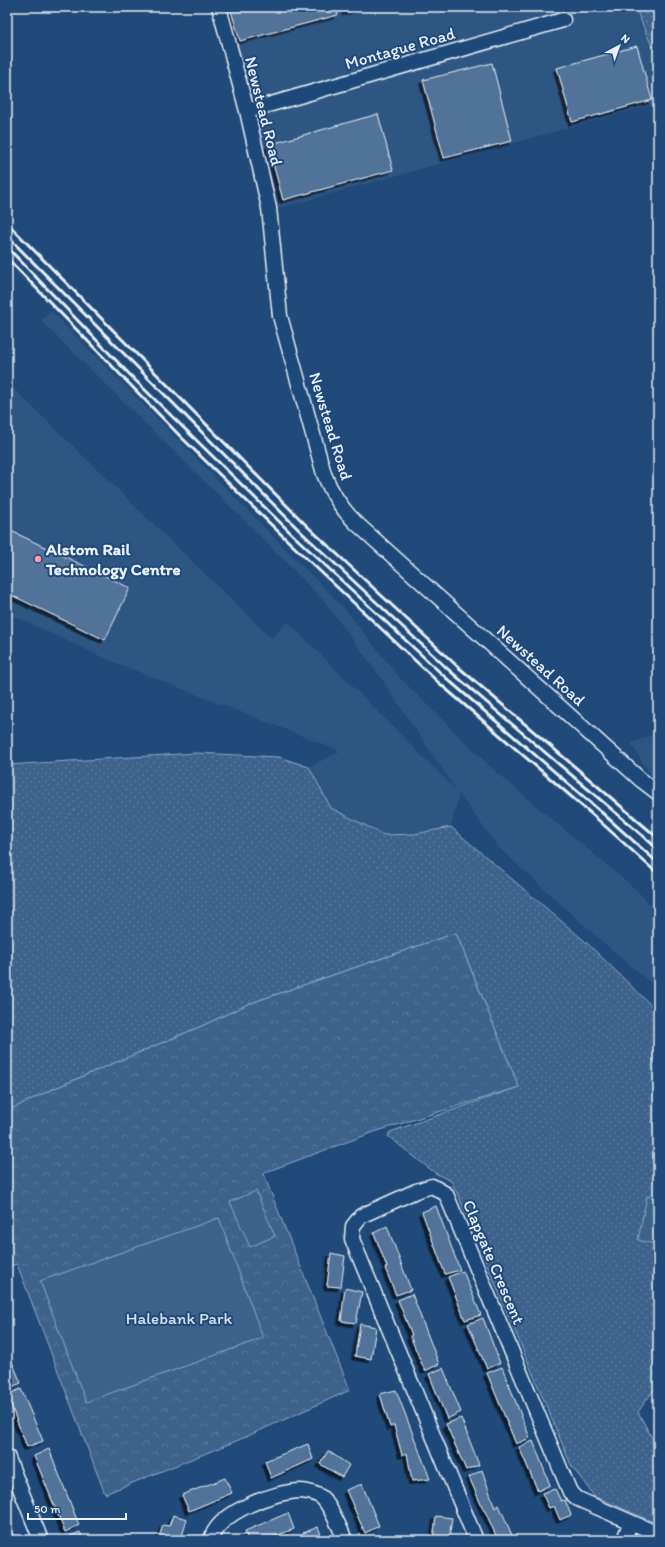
<svg xmlns="http://www.w3.org/2000/svg" width="665" height="1547" font-family="Itim,sans-serif">
  <defs>
    <pattern id="grass-dots" width="8" height="8" patternUnits="userSpaceOnUse"><rect width="8" height="8" fill="#3c628c"/><path d="M2 2h.1M6 6h.1" fill="none" stroke="#58799d" stroke-width="1.8" stroke-linecap="round"/></pattern>
    <pattern id="forest-crowns" width="20" height="18" patternUnits="userSpaceOnUse"><rect width="20" height="18" fill="#3c628c"/><path d="M2 6a3 3 0 1 1 6 0M12 15a3 3 0 1 1 6 0" fill="none" stroke="#58799d"/></pattern>
    <filter id="shadow"><feDropShadow dx="-3.5" dy="3.5" stdDeviation="0" flood-color="#0009"/></filter>
  </defs>
  <rect width="100%" height="100%" fill="#1f4a7a"/>
  <filter id="ink" filterUnits="userSpaceOnUse"><feTurbulence type="fractalNoise" baseFrequency=".025" numOctaves="2"/><feDisplacementMap in="SourceGraphic" scale="8" xChannelSelector="R" yChannelSelector="G"/><feConvolveMatrix kernelMatrix="1 2 1 2 8 2 1 2 1" color-interpolation-filters="sRGB"/></filter>
  <g filter="url(#ink)">
    <!-- built -->
    <path fill="#2e5683" d="M211,7H635L658,60V103L272,210Z
      M51,311L344,608L401,679L497,773L634,888L658,912V989L607,946L499,848L459,794L451,827L415,834L384,835L331,808L309,767L340,751L106,659L7,613V382L271,638L288,622L457,791L379,675L324,601L250,526L41,321Z
      M658,733V788L631,743Z"/>
    <!-- grass -->
    <path fill="url(#grass-dots)" stroke="#92aac2" d="M635,7H658V60Z
      M196,753L279,757L309,767L331,808L384,835L415,834L451,827L587,943L658,1012V1384L638,1412L652,1438L658,1458V1524L594,1496L571,1465L459,1197L451,1181L435,1173L388,1136L390,1132L519,1087L456,933L248,1004L204,1025L53,1089L7,1111V765Z"/>
    <!-- forest -->
    <path fill="url(#forest-crowns)" stroke="#92aac2" d="M456,933L519,1087L374,1132L263,1173L350,1390L241,1439L105,1494L17,1264L7,1267V1111L53,1089L204,1025L248,1004Z"/>
    <!-- garden -->
    <path fill="#3c628c" stroke="#92aac2" d="M256,1191L275,1236L250,1247L230,1202Z
      M647,1196L658,1199V1245L638,1240Z
      M219,1218L263,1338L86,1402L40,1281Z"/>
    <!-- building -->
    <path fill="#517399" stroke="#e8f1f8" filter="url(#shadow)" d="M230,7H336L338,15L240,41Z
      M345,7H366L346,12Z
      M637,46L652,100L572,122L557,68Z
      M492,63L512,141L444,158L423,80Z
      M378,114L393,170L283,200L268,145Z
      M7,529L130,588L105,640L7,593Z
      M436,1206L460,1270L445,1274L422,1212Z
      M387,1226L411,1290L396,1295L385,1268L387,1267L374,1233Z
      M331,1253L345,1256L341,1287L327,1286Z
      M463,1271L481,1315L465,1320L448,1277Z
      M345,1288L362,1292L356,1323L341,1321Z
      M412,1294L439,1364L425,1371L410,1336L412,1335L398,1300Z
      M483,1318L500,1363L487,1369L468,1324Z
      M360,1324L376,1327L371,1359L355,1356Z
      M10,1357L21,1383L7,1389V1358Z
      M502,1367L530,1438L516,1444L487,1373Z
      M443,1368L461,1412L447,1419L429,1374Z
      M21,1389L43,1441L27,1447L7,1395Z
      M396,1390L430,1479L412,1481L407,1453L402,1455L394,1425L390,1427L380,1394Z
      M461,1418L479,1465L466,1470L446,1424Z
      M533,1441L550,1485L538,1491L519,1447Z
      M308,1444L313,1459L271,1478L265,1461Z
      M49,1449L79,1525L65,1532L34,1456Z
      M328,1451L349,1465L342,1477L320,1464Z
      M482,1470L495,1508L499,1505L514,1540H498L485,1511H484L469,1477Z
      M225,1478L232,1493L189,1511L182,1495Z
      M362,1484L379,1526L365,1533L346,1490Z
      M555,1489L561,1501L565,1500L571,1515L560,1520L554,1506L549,1508L542,1493Z
      M288,1513L294,1529L265,1540H248L245,1531Z
      M173,1515L187,1519L181,1540H170L159,1537L163,1525L169,1526Z
      M436,1516L452,1518L449,1540H433Z
      M318,1527L323,1540H306L303,1533Z
      M11,1531L15,1540H7V1532Z
      M80,1532L83,1540H70L68,1537Z"/>
    <g fill="none" stroke-linecap="round" stroke-linejoin="round">
      <defs>
        <path id="minor" d="M219,7L247,111L269,208L280,316L324,474C331,492 341,508 355,522L641,780L658,793
          M247,111L563,20
          M7,1456L41,1540
          M211,1540C216,1513 275,1491 301,1491C306,1491 317,1494 321,1497C329,1503 341,1530 345,1540
          M476,1540L352,1239L353,1226L361,1216L416,1191L432,1186L446,1194L570,1492L578,1499L658,1534
          M624,1540L630,1523"/>
      </defs>
      <!-- minor casing -->
      <use href="#minor" stroke="#e8f1f8" stroke-width="17"/>
      <!-- minor -->
      <use href="#minor" stroke="#1f4a7a" stroke-width="14"/>
      <!-- rail -->
      <path stroke="#e8f1f8" stroke-width="3" d="M7,223L306,525L456,665L658,838
        M7,236L300,531L450,671L658,849
        M7,247L135,380L295,537L445,677L600,811L658,863
        M7,258L181,437L289,542L439,683L595,817L658,874"/>
    </g>
  </g>
  <!-- markers -->
  <circle fill="#ff9aa2" stroke="#1f4a7a" stroke-width="1.5" cx="38" cy="559" r="4"/>
  <g text-anchor="middle" stroke-width="4" stroke-linejoin="round" paint-order="stroke">
    <!-- street labels -->
    <g font-size="17" fill="#e8f1f8" stroke="#1f4a7a">
      <text transform="translate(400 48) rotate(-16)" y="6">Montague Road</text>
      <text transform="translate(264 111) rotate(76)" y="6">Newstead Road</text>
      <text transform="translate(331 426) rotate(73)" y="6">Newstead Road</text>
      <text transform="translate(541 665) rotate(42)" y="6">Newstead Road</text>
      <text transform="translate(494 1262) rotate(67)" y="6">Clapgate Crescent</text>
    </g>
    <!-- poi labels -->
    <g font-size="17" font-weight="bold" fill="#e8f1f8" stroke="#1f4a7a" text-anchor="start">
      <text x="46" y="555">Alstom Rail<tspan x="46" dy="20">Technology Centre</tspan></text>
    </g>
    <!-- park labels -->
    <g font-size="17" fill="#d7e3ed" stroke="#1f4a7a">
      <text x="179" y="1324">Halebank Park</text>
    </g>
  </g>
  <!-- margin -->
  <rect width="665" height="1547" fill="none" stroke="#1f4a7a" stroke-width="24"/>
  <rect x="12" y="12" width="641" height="1523" fill="none" stroke="#e8f1f8" stroke-width="1.5" filter="url(#ink)"/>
  <!-- north arrow -->
  <g transform="translate(619 46) rotate(41)" stroke="#1f4a7a" stroke-width="3" paint-order="stroke">
  <path d="M0-3L7 15L0 10L-7 15Z" fill="#e8f1f8"/>
  <text y="-6" font-size="11" font-weight="bold" text-anchor="middle" fill="#e8f1f8">N</text>
  </g>
  <!-- scale -->
  <path d="M28 1513v6h98v-6" fill="none" stroke="#e8f1f8" stroke-width="2"/>
  <text x="34" y="1513" font-size="12" fill="#e8f1f8" stroke="#1f4a7a" stroke-width="3" paint-order="stroke">50 m</text>
</svg>
